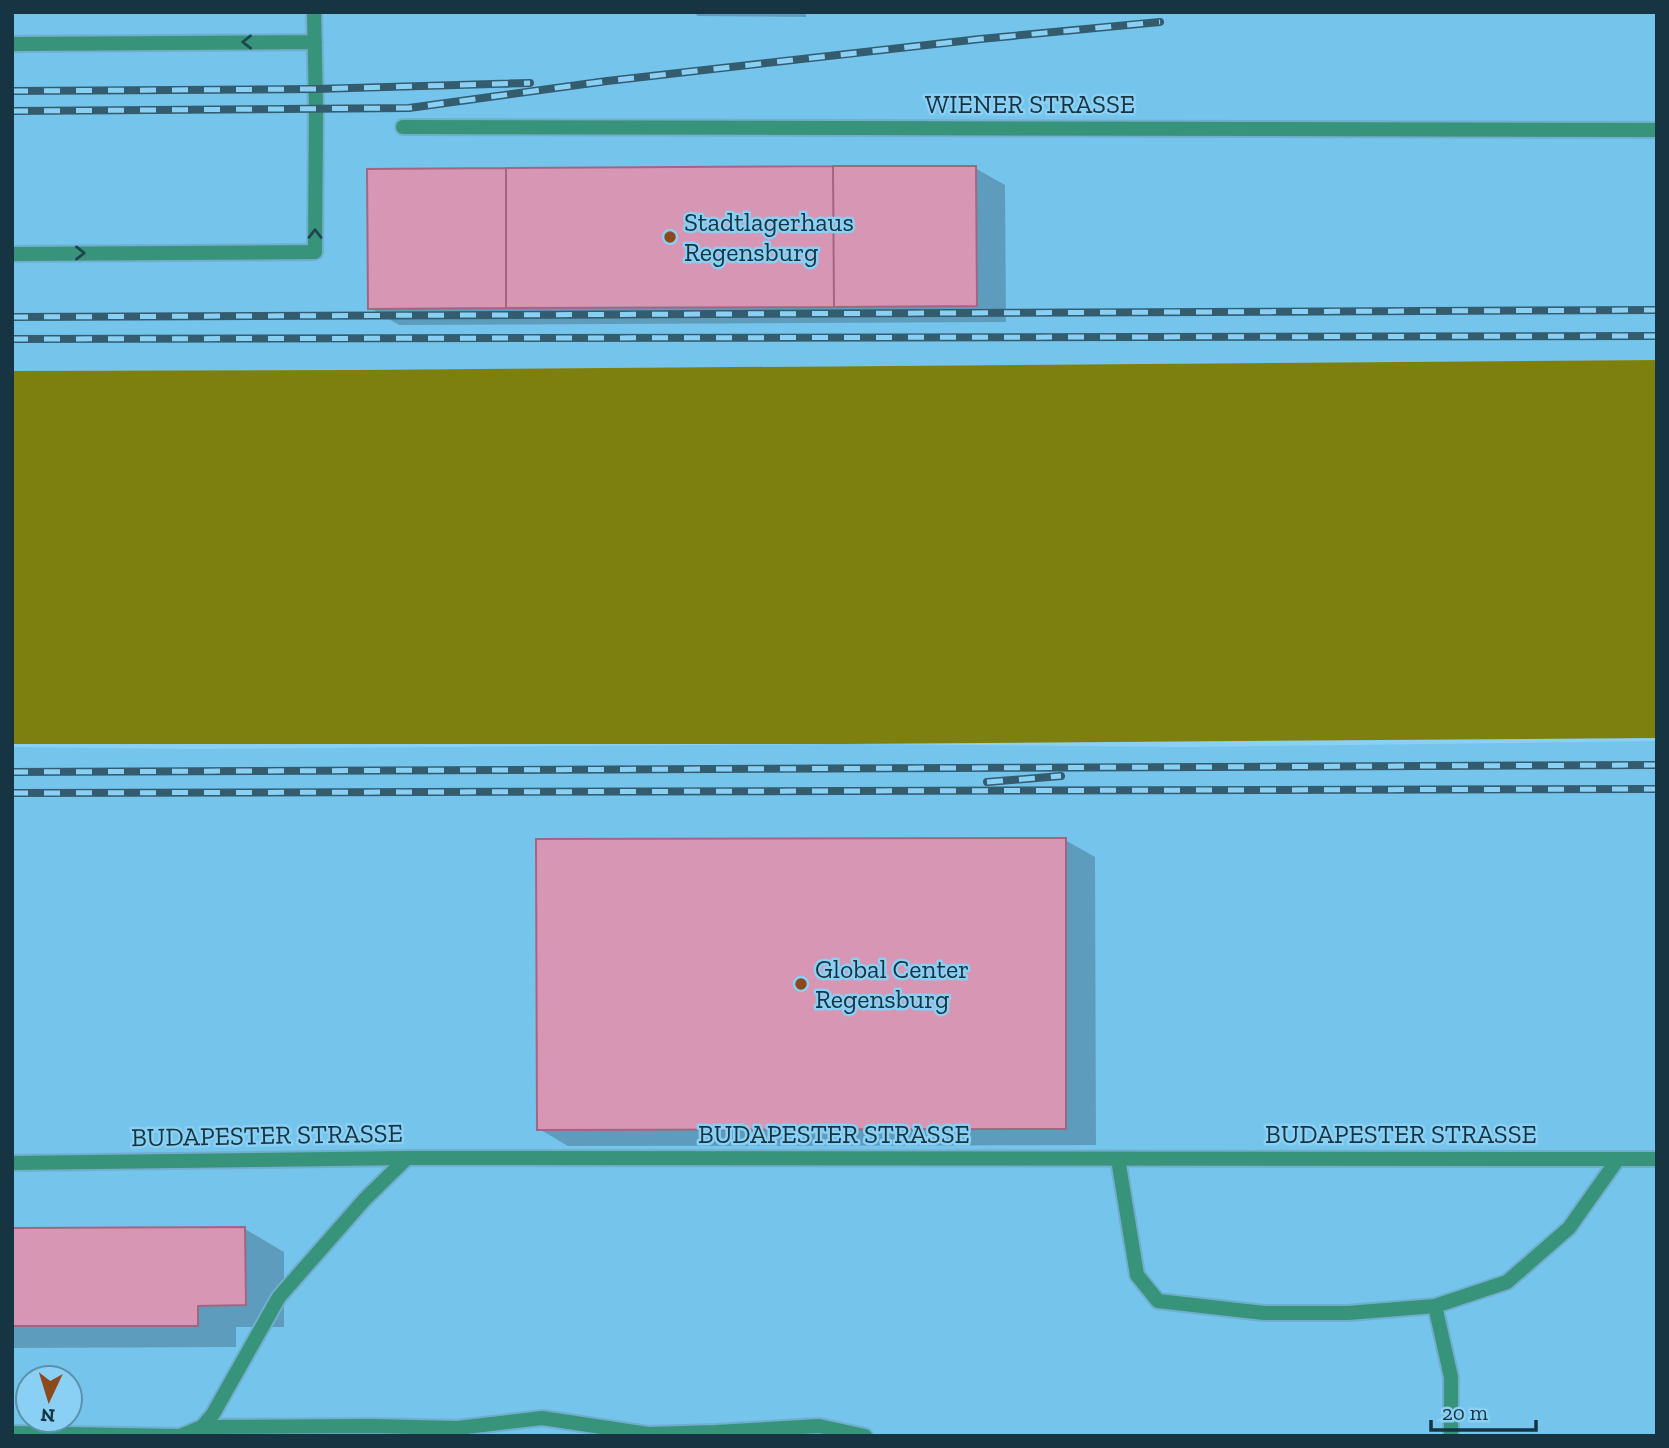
<svg xmlns="http://www.w3.org/2000/svg" width="1669" height="1448" font-family="'Zilla Slab',serif">
  <rect width="100%" height="100%" fill="#8ad0f4"/>
  <!-- built -->
  <path fill="#75c4eb" fill-rule="evenodd" d="M12,12H1657V360L357,370L12,371Z
    M1657,741V1436H12V747L196,749L843,744L1186,747ZM28,1378H70V1420H28Z"/>
  <!-- water -->
  <path fill="#7d800e" d="M1657,360V738L843,744H12V371L357,370Z"/>
  <!-- shadow -->
  <path fill="#0003" d="M692,12H806V17L698,16Z
    M1254,12H1294V14Z
    M975,168L1005,185L1006,322L399,325L370,308Z
    M1065,840L1095,857L1096,1145L568,1146L539,1129Z
    M12,1229H245L284,1252V1327H236V1347L12,1348Z"/>
  <!-- building -->
  <path fill="#d796b3" stroke="#a36682" stroke-width="2" d="M833,166H976L977,306L834,307Z
    M833,166L834,307L506,308V168Z
    M506,168V308L368,309L367,169Z
    M1066,838V1129L537,1130L536,839Z
    M245,1227L246,1305L198,1306V1326H12V1228Z"/>
  <g fill="none" stroke-linecap="round" stroke-linejoin="round">
    <defs>
      <path id="service" d="M12,44L315,42
        M12,254L315,252L316,109L314,12
        M1118,1159L1137,1275L1158,1301L1264,1313H1348L1435,1306L1507,1282L1569,1228L1618,1159
        M1435,1306L1451,1377V1436
        M202,1427L370,1426L458,1428L542,1418L648,1434L716,1432L819,1426L865,1436
        M12,1433L176,1436
        M180,1436L202,1427L213,1414L279,1297L365,1199L407,1158"/>
      <path id="minor" d="M403,127L1657,130
        M12,1163L407,1158L1657,1159"/>
    </defs>
    <!-- service casing -->
    <use href="#service" stroke="#71aecd" stroke-width="18"/>
    <!-- minor casing -->
    <use href="#minor" stroke="#71aecd" stroke-width="18"/>
    <!-- service -->
    <use href="#service" stroke="#379379" stroke-width="14"/>
    <!-- minor -->
    <use href="#minor" stroke="#379379" stroke-width="14"/>
    <defs>
      <path id="rail" d="M12,91L316,89L530,83
        M12,111L409,108L607,81L980,39L1160,22
        M12,317L1657,310
        M12,339L1657,336
        M12,772L1657,765
        M987,782L1061,776
        M12,793L1657,789"/>
    </defs>
    <!-- rail casing -->
    <use href="#rail" stroke="#345c6f" stroke-width="8"/>
    <!-- rail -->
    <use href="#rail" stroke="#8ad0f4" stroke-width="5" stroke-dasharray="16" stroke-linecap="butt"/>
  </g>
  <!-- one-way arrows -->
  <defs><path id="oneway-chevron" d="M-2-3.5L2.5 0L-2 3.5" fill="none" stroke-width="1.6" stroke-linecap="round" stroke-linejoin="round" transform="scale(1.75)"/></defs>
  <g stroke="#1d474d">
    <use href="#oneway-chevron" transform="translate(247 42) rotate(180)"/>
    <use href="#oneway-chevron" transform="translate(315 234) rotate(-90)"/>
    <use href="#oneway-chevron" transform="translate(80 253)"/>
  </g>
  <!-- markers -->
  <g fill="#8c491b" stroke="#8ad0f4" stroke-width="2.5">
    <circle cx="670" cy="237" r="7"/>
    <circle cx="801" cy="984" r="7"/>
  </g>
  <g text-anchor="middle" stroke-width="5" stroke-linejoin="round" paint-order="stroke">
    <!-- street labels -->
    <g font-size="26" fill="#173442" stroke="#8ad0f4">
      <text x="1030" y="113">WIENER STRASSE</text>
      <text x="834" y="1143">BUDAPESTER STRASSE</text>
      <text x="1401" y="1143">BUDAPESTER STRASSE</text>
      <text transform="translate(267 1135) rotate(-1)" y="9">BUDAPESTER STRASSE</text>
    </g>
    <!-- poi labels -->
    <g font-size="26" fill="#173442" stroke="#8ad0f4" text-anchor="start">
      <text x="684" y="231">Stadtlagerhaus<tspan x="684" dy="30">Regensburg</tspan></text>
      <text x="815" y="978">Global Center<tspan x="815" dy="30">Regensburg</tspan></text>
    </g>
  </g>
  <!-- border -->
  <rect width="1669" height="1448" fill="none" stroke="#173442" stroke-width="28"/>
  <!-- north arrow -->
  <g transform="translate(49 1399) rotate(184)"><circle r="33" fill="#8ad0f4" stroke="#5c92ad" stroke-width="2"/>
  <path d="M0-5L12 26L0 18L-12 26Z" fill="#8c491b"/>
  <text y="-10" font-size="19" font-weight="bold" text-anchor="middle" fill="#173442">N</text>
  </g>
  <!-- scale -->
  <path d="M1431 1420v10h105v-10" fill="none" stroke="#173442" stroke-width="3.5"/>
  <text x="1442" y="1420" font-size="21" fill="#173442" stroke="#8ad0f4" stroke-width="5" paint-order="stroke">20 m</text>
</svg>
